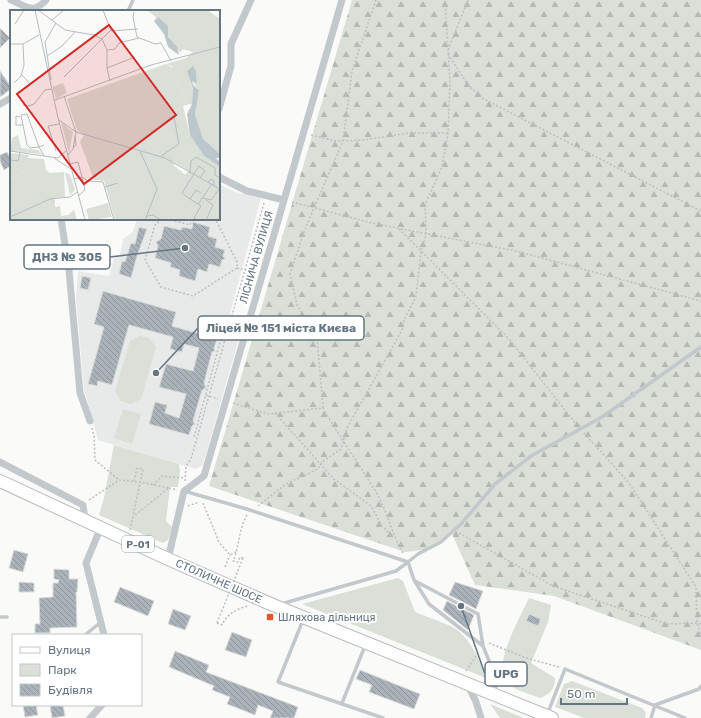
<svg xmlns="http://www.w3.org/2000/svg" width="701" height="718" font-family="Rubik,sans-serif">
  <defs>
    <pattern id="forest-firs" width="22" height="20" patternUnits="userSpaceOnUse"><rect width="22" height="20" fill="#dadfd7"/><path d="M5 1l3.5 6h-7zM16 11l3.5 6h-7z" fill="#b4b9b4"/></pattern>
    <pattern id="building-back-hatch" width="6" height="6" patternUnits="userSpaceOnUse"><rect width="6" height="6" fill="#aab3b9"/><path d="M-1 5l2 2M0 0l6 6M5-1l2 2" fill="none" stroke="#8e969c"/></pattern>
  </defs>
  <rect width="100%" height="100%" fill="#fafaf8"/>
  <!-- built -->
  <path fill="#e8e9e9" d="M219,184L235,192L261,198L230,314L239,338L203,465L196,469L98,440L84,389L76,297L78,271L109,276L115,255L120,256L123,239L133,232L137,219H219Z"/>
  <!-- green -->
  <path fill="#dadfd7" d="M139,336L148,337L156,347L141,399L131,404L121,401L115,391L130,341Z
    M123,409L141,414L132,444L114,438Z
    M114,445L179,464L180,471L178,487H170L166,521L172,527L168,540L163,543L99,515L104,498Z
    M398,578L403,581L415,612C428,618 442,621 454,628C470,638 481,661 486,678L302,604Z
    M529,598L551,605L548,622L531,663L555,678C555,689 550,694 540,698C531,694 514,690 507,683C491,666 521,616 529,598Z
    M572,681L642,708L646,713L645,718H584L555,707L564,684Z
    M490,704L524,718H500Z"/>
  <!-- forest -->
  <path fill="url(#forest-firs)" d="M352,0H701V650L554,596L475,585L452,534L423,550L405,552L209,486Z"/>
  <!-- building -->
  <path fill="url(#building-back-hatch)" stroke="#dcdcda" d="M0,28L10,38L0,48Z
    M0,71L11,87V89L0,97Z
    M7,152L11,159V166L4,170L0,161V155Z
    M193,222L210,227L208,236L217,239L215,247L225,250L223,256L225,259L222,260L220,267L209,264L207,272L198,269L195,281L179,276L180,270L170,267L171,263L155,258L158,246L156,242L161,239L164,226L181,230L182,227L192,229Z
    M139,227L147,229L137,256L131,278L119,274L122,261L125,262L131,243L135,244Z
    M82,276L91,278L88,290L80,288Z
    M103,291L176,312L172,326L217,339L214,348L215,351L212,352L204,383L206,388L202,390L193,421L195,424L192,426L189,435L149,424L155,402L167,405L165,413L179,418L186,394L159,387L166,364L193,371L199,348L184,344L182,352L170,349L173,337L129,325L112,385L98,381L97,386L88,384L104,327L94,324Z
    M14,550L28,554L23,572L9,568Z
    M54,569L69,570V579H78L77,592H76L77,627L50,628V633H35V624H40L39,598L53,597V583H58L59,580L54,579Z
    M19,582L34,583V592H19Z
    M455,582L483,591L476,609L449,595Z
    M120,587L154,601L148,616L114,602Z
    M447,601L474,615L468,630L443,610Z
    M173,609L191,616L185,630L168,624Z
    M529,614L541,619L538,626L526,621Z
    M232,632L252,640L246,657L225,650Z
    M175,651L209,665L206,672L298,707L294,718H270L273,711L258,705L255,715L227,704L230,697L212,690L214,686L169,667Z
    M360,670L420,694L414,709L369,692L372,685L356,679Z
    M23,705H36L38,715L25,717Z
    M50,705H63L65,716L52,718Z"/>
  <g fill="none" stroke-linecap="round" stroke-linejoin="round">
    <defs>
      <path id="primary" d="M0,481L168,559L273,605L552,718"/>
    </defs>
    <!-- primary casing -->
    <use href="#primary" stroke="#b5babe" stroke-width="14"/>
    <!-- path -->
    <path stroke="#bbbfc2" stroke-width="1.5" stroke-dasharray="2 2" stroke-linecap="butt" d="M448,50L468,0
      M448,54L468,85L482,98L701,211
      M311,135L336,141L364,140L409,133H448
      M292,202L376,224L516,251L701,301
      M162,219L155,225L145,260L161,287L193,296L237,268V262L216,220L211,219
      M167,219L190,225L192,219
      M399,229L509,339L576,424
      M237,268L255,272
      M206,395L218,399
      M233,403L268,414L323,408L317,336L297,305L290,274L305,229L343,141L352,71L376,0
      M323,408C340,438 360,465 377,494C388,513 392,535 403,553
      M275,413L334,479L371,506L382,526L392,536
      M92,428L94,436L95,460L119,480
      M584,433L629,483L696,587L697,623L701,636
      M194,437L221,339
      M185,481L186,466L191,459L264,203
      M153,485L162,476L185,478
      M169,488L177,490
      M89,500L119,480L140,482L169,488L134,516
      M203,503L219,542L230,555L238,551
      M188,506L199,502
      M258,506L286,484L318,469L322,462L341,449L347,428L402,330L405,318L416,297L421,251L426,235L425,205L442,167L448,133L450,81L445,0
      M130,530L143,469L137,468L134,482
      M459,533L553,586L667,624L697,623L701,624
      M243,558L240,557L238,562L233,561C240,546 238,530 247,515
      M225,567L230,555
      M217,623L222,625C227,614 236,609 248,606
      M489,643L526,658L559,667
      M466,671L478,653"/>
    <!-- lane -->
    <path stroke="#c3c8cc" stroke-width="3.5" d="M128,11L133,0
      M184,491L250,510L408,562L418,554L441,542L461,524L495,484L531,456L602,417L701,347
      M415,581L478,614L483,646
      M281,604L396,571L408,562L414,580L429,604L483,646L496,678V693
      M0,617H7
      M303,620L278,682L383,718
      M85,635L101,622
      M342,703L365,646
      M547,715L565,669L685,718
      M651,718L655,705L699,689L701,686"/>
    <!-- street -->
    <path stroke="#c3c8cc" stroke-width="7" d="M11,0C26,6 33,15 46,0
      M0,104L11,98
      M219,109L231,66V44L251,0
      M219,177L247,191L284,200
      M61,219L69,270L80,393L90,421
      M0,462L83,505L85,520
      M101,527L86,563L104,635
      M168,559L184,491L204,476L342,0
      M467,683L476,702L481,718
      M90,718L102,705"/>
    <!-- primary -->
    <use href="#primary" stroke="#fff" stroke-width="12"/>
    <!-- path-bridge -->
    <path stroke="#bbbfc2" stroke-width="1.5" stroke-dasharray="2 2" stroke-linecap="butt" d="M217,623L243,558"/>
  </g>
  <!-- markers -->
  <rect fill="#e4572e" stroke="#fff" stroke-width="1.5" x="266" y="613" width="8" height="8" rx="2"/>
  <g text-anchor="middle" stroke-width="4" stroke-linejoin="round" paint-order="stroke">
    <!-- shield labels -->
    <rect fill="#fff" stroke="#939fa8" stroke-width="1" x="122" y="536" width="32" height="16" rx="3"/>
    <g font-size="10" font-weight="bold" fill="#657683">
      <text x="138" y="548">Р-01</text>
    </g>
    <!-- street labels -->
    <g font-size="11" fill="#657683" stroke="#fff">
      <text transform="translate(256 257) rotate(-74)" y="4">ЛІСНИЧА ВУЛИЦЯ</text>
      <text transform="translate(219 581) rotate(24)" y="4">СТОЛИЧНЕ ШОСЕ</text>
    </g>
    <!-- poi labels -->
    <g font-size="11" fill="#657683" stroke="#fff" text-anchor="start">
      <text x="278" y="621">Шляхова дільниця</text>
    </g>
  </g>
  <!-- overview -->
  <g transform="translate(10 10)">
    <rect width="210" height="210" fill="#fafaf8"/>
    <path d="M137,0H197L210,9V144L193,129L185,104L188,79L182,71L187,73L186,61L184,57L177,61L183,80L182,94L176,95L162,56L156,54L176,48L183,42L173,39L170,43L158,27V17ZM53,73L57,83L46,89L42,77ZM51,112L63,122L59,143ZM8,125L11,138L28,140L32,144L0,141L2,128ZM189,138L194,146L210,157V189L201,202V210H152L150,209L164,179L178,161L174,158ZM0,143L19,145L14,162L0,169ZM55,162L60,165L65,180L60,185ZM98,193L102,207L79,210L76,199Z" fill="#dadfd7"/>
    <path d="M156,54L168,61L167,70L176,95L173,96L180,125L189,138L174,158L166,153L163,155L178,167L162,187L163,189L159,196L178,203L176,207L181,210H156L152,206V210H105L94,171L84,170L70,132L74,125L67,120L57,89ZM18,148L34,149L36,160L40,163L54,162L55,187L45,188V197L50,196L51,206L58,205L64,200L67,210H0V169L14,162Z" fill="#dadfd7"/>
    <path d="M210,189V210H201V202Z" fill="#dadfd7"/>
    <path d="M148,7L158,16V27L167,37L169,45L158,37L154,24L144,11ZM183,56L186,61L187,73L182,71L183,75L189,80L185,104L193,129L210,144V148H206L210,152V157L194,146L180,125L177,104L182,94L183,79L177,61Z" fill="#bbc7cb"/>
    <path fill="none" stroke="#b5bdc2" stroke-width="1" d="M25,0L48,108L75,210M28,0L55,20L84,25L92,29L97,40V58L100,71M93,0L101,21L128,19M124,2L123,7L127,27L145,34L151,33L161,51M42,10L54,0M5,14L14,0M0,34H13L29,25M97,40L105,39L109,33L129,28M37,46L52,36L65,22M97,58L125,47M11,64L21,75M54,67L101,20M41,70L35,32L46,13M4,73L11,66L14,55L13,34M54,86L66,122L155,148L210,179M45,90L141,55L210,37M13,95L19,96L24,94L35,80L41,79M10,107L6,106V115H13M49,110L66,122L63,139L58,145M63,138L66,135L65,126M0,141L48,148L56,141M46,141L38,116L49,114M130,141L147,179L135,210M34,146L29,137L20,138L17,135L11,105L17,104L29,137L34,135M151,146L169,134L164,107L169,103M44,148L61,159M0,150L8,151L10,143M60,154L68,152L72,167L75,180L68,186M180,163L181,151L186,147L205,158V165L210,168M64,169L72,167L78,171L93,172L104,210M198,172L201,169L204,171V176M95,177L108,173M191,183L186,180L180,189L188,194L202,174M192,188L201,190L209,179M180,189L172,183L189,156L195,161L190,168M137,206L143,205L151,210M0,207L40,189L60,187L67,182M187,210L184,208L191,196L188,194M196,210L203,195L196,190"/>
    <path fill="#d62828" fill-opacity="0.15" stroke="#d62828" stroke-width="2" d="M99,15L166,105L74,174L7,84Z"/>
    <rect width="210" height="210" fill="none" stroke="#657683" stroke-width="2"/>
  </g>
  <!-- callouts -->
  <path fill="none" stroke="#657683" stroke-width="1.5" d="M185 248L110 257M156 373L198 328M461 606L485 674"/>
  <g fill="#657683" stroke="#fff" stroke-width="1.5">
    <circle cx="185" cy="248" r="4"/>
    <circle cx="156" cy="373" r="4"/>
    <circle cx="461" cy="606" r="4"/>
  </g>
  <g fill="#fff" stroke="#657683" stroke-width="1.5">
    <rect x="24" y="245" width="86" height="24" rx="4"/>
    <rect x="198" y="316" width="166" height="24" rx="4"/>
    <rect x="485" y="662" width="42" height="24" rx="4"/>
  </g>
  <g font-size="12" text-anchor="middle" font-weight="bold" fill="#657683">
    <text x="67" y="261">ДНЗ № 305</text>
    <text x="281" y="332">Ліцей № 151 міста Києва</text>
    <text x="506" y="678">UPG</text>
  </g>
  <!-- legend -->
  <rect x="12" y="634" width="130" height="72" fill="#ffffff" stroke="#c1c8cd"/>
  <rect x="20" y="647" width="20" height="6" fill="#ffffff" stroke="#c1c8cd"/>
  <text x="48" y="654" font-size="12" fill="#657683">Вулиця</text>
  <rect x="20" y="664" width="20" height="12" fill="#dadfd7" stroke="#c1c8cd"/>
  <text x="48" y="674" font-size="12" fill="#657683">Парк</text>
  <rect x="20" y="684" width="20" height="12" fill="url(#building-back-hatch)" stroke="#c1c8cd"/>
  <text x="48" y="694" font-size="12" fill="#657683">Будівля</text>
  <!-- scale -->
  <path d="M561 698v6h66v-6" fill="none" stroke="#657683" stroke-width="2"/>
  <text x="567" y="698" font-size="12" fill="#657683" stroke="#ffffff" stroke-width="3" paint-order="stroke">50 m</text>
</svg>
